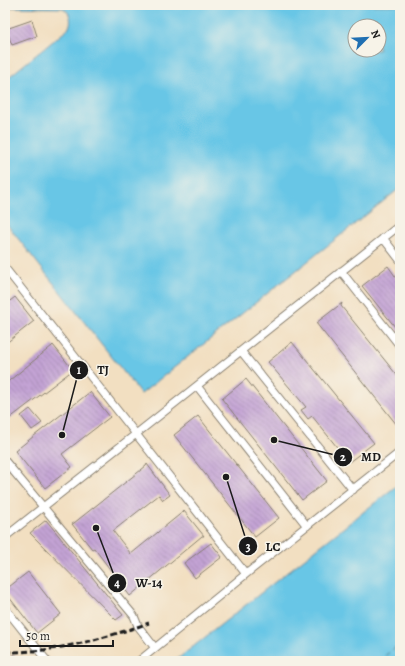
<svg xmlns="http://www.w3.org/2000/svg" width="405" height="666" font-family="Alegreya,serif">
  <defs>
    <pattern id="building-back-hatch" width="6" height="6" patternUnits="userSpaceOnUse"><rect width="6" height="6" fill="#c3a3d4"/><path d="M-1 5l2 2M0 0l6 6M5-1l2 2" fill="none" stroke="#9e84ab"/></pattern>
  </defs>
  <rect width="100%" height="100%" fill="#f7f3e8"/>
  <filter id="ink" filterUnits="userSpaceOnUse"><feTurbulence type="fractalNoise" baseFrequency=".025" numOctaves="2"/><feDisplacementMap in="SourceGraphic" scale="8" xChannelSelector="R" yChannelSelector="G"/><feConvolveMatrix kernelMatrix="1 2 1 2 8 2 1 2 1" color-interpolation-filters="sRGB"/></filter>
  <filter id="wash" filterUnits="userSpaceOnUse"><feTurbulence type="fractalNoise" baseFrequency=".012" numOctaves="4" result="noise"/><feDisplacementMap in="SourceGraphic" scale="16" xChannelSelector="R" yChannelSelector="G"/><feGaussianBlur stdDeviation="0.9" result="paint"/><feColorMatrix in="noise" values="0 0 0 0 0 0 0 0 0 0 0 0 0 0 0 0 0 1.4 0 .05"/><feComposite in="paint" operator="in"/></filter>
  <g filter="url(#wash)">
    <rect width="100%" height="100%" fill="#f2dfc1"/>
    <!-- water -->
    <path fill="#68c6e6" stroke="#427181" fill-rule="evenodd" d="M5,5H400V188L141,394L5,222V80L68,29C73,21 70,12 63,8L5,7ZM355,26H379V50H355Z
      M400,483V661H175Z"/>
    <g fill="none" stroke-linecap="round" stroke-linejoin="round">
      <!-- ferry -->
      <path stroke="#375863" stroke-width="1" stroke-dasharray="5 4" stroke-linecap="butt" d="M378,661L400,644"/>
    </g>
    <g id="blocks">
      <!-- building -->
      <path fill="url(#building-back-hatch)" d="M32,20L37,36L12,45L6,29Z
        M388,266L400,283V333L362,286Z
        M15,297L34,321L5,344V305Z
        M342,303L341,306L400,379V423L397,425L316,323Z
        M292,342L374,443L349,462L312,416L308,419L301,410L306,407L268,362Z
        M53,345L73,370L5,422V384L52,346Z
        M246,379L327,481L302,500L222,399Z
        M90,392L110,417L62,454L72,467L45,488L15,451Z
        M30,409L42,423L32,430L21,416Z
        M198,416L279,518L255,537L174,435Z
        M147,464L170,495L163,500L159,495L113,531L131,554L184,511L204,536H202L130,596L94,548L92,549L72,524L74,523L146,466Z
        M46,520L123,615L116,620L30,533Z
        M211,543L222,557L195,578L184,563Z
        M28,572L61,614L37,633L5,592V590Z
        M14,655L20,658L22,657L25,661H6Z"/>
    </g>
  </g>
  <g filter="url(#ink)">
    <use href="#blocks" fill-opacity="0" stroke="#877e6e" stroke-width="1"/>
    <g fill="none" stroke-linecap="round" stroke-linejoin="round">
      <defs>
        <path id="service" d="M400,225L136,434L246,574L400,452
          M383,238L400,260
          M5,268L136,434L5,537
          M341,271L400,346
          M241,351L353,490
          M197,386L307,526
          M5,461L134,616L138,626L155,648
          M5,608L47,661
          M139,661L246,574"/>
      </defs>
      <!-- service casing -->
      <use href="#service" stroke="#877e6e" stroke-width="9"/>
      <!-- service -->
      <use href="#service" stroke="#fff" stroke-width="7"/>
      <!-- rail -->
      <path stroke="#1c1c1c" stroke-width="3" stroke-dasharray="6 3" stroke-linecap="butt" d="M5,652C54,653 102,639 149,623"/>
    </g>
  </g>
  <!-- callouts -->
  <path fill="none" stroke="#1c1c1c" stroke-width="1.5" d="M62 435L79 370M274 440L343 457M226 477L248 546M96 528L117 583"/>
  <g fill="#1c1c1c" stroke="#f7f3e8" stroke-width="1.5">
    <circle cx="62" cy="435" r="4"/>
    <circle cx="274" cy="440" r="4"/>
    <circle cx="226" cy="477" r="4"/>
    <circle cx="96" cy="528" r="4"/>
    <circle cx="79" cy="370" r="10"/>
    <circle cx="343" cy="457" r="10"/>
    <circle cx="248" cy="546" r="10"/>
    <circle cx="117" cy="583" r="10"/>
  </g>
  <g font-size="12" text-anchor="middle" font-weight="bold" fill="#fff">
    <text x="79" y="374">1</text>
    <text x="343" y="461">2</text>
    <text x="248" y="551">3</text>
    <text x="117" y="587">4</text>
  </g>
  <g font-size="13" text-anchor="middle" font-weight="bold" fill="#1c1c1c" stroke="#f7f3e8" stroke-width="3" stroke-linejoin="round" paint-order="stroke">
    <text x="103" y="374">TJ</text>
    <text x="371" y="461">MD</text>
    <text x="273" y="551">LC</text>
    <text x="149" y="587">W-14</text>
  </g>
  <!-- margin -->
  <rect width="405" height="666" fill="none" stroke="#f7f3e8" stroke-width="20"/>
  <!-- north arrow -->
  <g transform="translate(367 38) rotate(66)"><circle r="19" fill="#f7f3e8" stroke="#9f9d96"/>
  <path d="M0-3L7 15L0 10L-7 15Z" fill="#1f6fb2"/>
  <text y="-6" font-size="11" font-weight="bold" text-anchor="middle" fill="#1c1c1c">N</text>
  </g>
  <!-- scale -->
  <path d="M20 640v6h93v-6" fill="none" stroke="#1c1c1c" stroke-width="2"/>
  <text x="26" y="640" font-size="12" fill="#1c1c1c" stroke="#f7f3e8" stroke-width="3" paint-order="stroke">50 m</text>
</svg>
